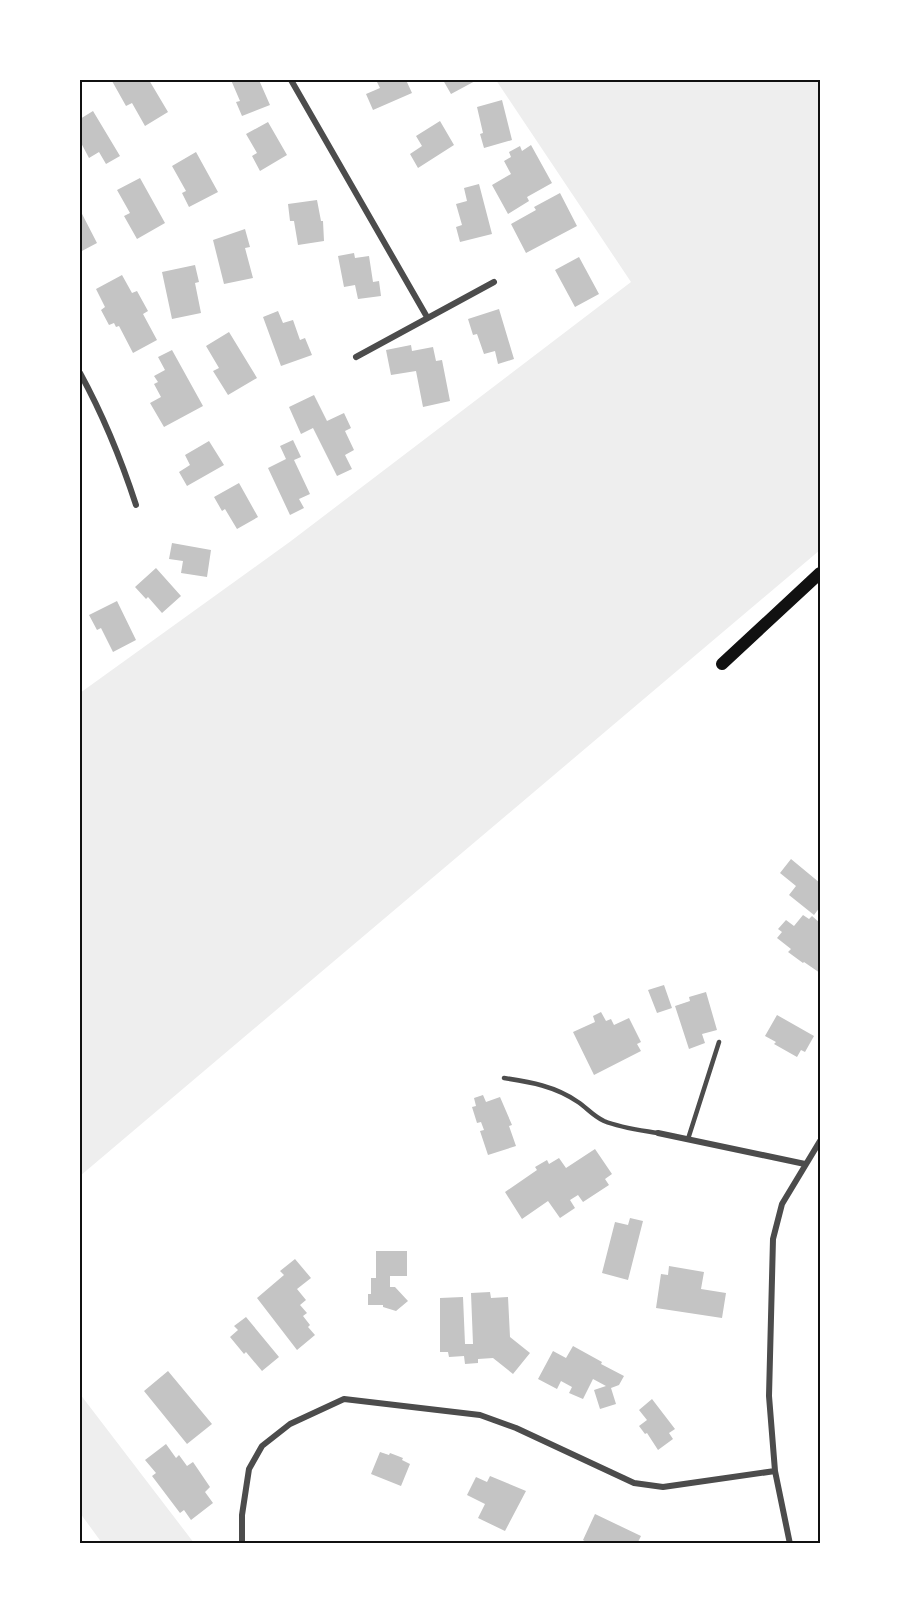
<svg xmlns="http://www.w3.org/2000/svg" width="900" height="1623" font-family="Jost,sans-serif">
  <rect width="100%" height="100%" fill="#fff"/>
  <!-- green -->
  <path fill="#eee" d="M496,80H820V550L80,1176V693L291,541L631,282Z
    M80,1394L194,1543H102L80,1513Z"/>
  <!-- building -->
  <path fill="#c4c4c4" d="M116,80H149L168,112L145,126L132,103L126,106L112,81Z
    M231,80H259L270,105L242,116L236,102L240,101Z
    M376,80H406L412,93L373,110L366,94L380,88Z
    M443,80H477L451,94Z
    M502,100L512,140L484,148L480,134L483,133L477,107Z
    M93,111L120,156L106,164L99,152L89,158L80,141V119Z
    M440,121L454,145L418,168L410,154L422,146L416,136Z
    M268,122L287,155L260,171L252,156L257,153L246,134Z
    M531,145L552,183L527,197L529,201L508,214L492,185L511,174L504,161L511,157L509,152L520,146L522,151Z
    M196,152L218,192L189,207L182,193L186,191L172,166Z
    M140,178L165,223L137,239L124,216L130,213L117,190Z
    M479,184L492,234L460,242L456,227L462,225L456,204L467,201L464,188Z
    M560,193L577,226L526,253L511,224L536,210L534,207Z
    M317,200L321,221H323L324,241L298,245L294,221H290L288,204Z
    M80,210L97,243L80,252Z
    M245,229L250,247L245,248L253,278L224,284L213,240Z
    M354,253L355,258L369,256L373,282L379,281L381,296L358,299L355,285L344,287L338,256Z
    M579,257L599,294L575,307L555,270Z
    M195,265L199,282L195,283L201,313L172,319L162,272Z
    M122,275L132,293L137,291L148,311L143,314L157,340L133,353L119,326L116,327L114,323L109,325L101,310L105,307L96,289Z
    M499,309L514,359L498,364L495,351L484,354L477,334L473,335L468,319Z
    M278,311L283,323L293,320L300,340L305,338L312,355L281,366L263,317Z
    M229,332L257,378L228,395L213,371L219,368L206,346Z
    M411,345L412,351L433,347L436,361L442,360L450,401L423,407L416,371L391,375L386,350Z
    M172,350L203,406L164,427L150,403L161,397L154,384L158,382L154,376L165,370L158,357Z
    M314,395L327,421L344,413L351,428L345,431L354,450L345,455L352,469L337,476L313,428L301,434L289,407Z
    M293,440L301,457L294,460L310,494L299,499L304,508L290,515L268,468L286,459L280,446Z
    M209,441L224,465L187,486L179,472L190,465L185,455Z
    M239,483L258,517L237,529L225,509L222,511L214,497Z
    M172,543L211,550L207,577L181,573L183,561L169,559Z
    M156,568L181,596L162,613L148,597L146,599L135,587Z
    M117,601L136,640L113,652L101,628L97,630L89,615Z
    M791,859L820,883V907L814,915L789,895L796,886L780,873Z
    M803,915L809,919L812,916L820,923V973L804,962L803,963L788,952L791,949L777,938L782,932L778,929L786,920L794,926Z
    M664,985L672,1008L657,1013L648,990Z
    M706,992L717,1030L702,1034L705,1043L689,1049L675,1006L690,1001L689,997Z
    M601,1012L606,1021L611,1019L614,1025L629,1018L641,1042L637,1044L641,1051L594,1075L573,1032L595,1022L593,1016Z
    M777,1015L814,1036L805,1052L801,1050L797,1057L774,1044L776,1042L765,1036Z
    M483,1095L486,1102L500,1097L512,1125L509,1126L516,1146L488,1155L480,1131L484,1130L481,1122L477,1123L472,1107L476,1106L474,1098Z
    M595,1149L612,1174L605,1179L609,1185L583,1202L578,1195L570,1200L575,1208L560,1218L548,1201L522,1219L505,1192L537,1170L535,1167L547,1160L549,1164L559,1158L566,1168Z
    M630,1218L643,1221L628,1280L602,1273L615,1222L628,1225Z
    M376,1251H407V1276H390V1287H395L408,1301L396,1311L383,1307V1305H368V1294H371V1278H376Z
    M295,1259L311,1278L297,1289L306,1300L300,1305L307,1313L303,1316L310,1325L308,1327L315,1335L297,1350L257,1298L284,1275L280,1271Z
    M669,1266L704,1272L701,1289L726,1293L722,1318L656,1308L661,1274L668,1275Z
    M490,1292L491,1298L508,1297L510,1337L530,1353L513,1374L493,1358L478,1359V1363L465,1364L464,1356L449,1357L448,1352H440V1298L463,1297L465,1344H473L471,1293Z
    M246,1317L279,1357L262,1371L246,1352L244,1354L230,1337L238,1330L234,1326Z
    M573,1346L602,1362L601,1364L624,1376L619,1385L611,1388L616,1404L600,1409L594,1390L606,1386L593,1379L583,1399L569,1393L572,1387L561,1381L557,1389L538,1379L553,1351L566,1358Z
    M168,1371L212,1424L187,1444L144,1391Z
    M652,1399L675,1429L669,1433L673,1439L658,1450L647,1433L645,1434L639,1426L647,1420L639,1410Z
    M166,1444L176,1458L179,1455L187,1466L193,1462L210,1487L205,1492L213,1503L191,1520L184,1510L180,1513L152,1476L156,1473L145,1460Z
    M380,1452L389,1455L390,1453L403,1458L402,1460L410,1464L401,1486L371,1474Z
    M490,1476L526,1491L505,1531L478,1518L485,1504L467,1495L476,1477L487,1482Z
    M595,1514L641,1536L637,1544H589L583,1540Z"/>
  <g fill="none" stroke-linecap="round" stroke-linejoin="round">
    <!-- service -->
    <path stroke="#4c4c4c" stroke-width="4.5" d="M504,1078C530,1082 555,1086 578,1102C587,1108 593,1116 604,1121C621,1128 640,1130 658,1133
      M688,1139L719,1042"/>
    <!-- minor -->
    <path stroke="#4c4c4c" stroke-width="6" d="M291,80L427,317
      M356,357L494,282
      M80,373C103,415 121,459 136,505
      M658,1133L805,1164
      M242,1544V1515L249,1469L262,1446L290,1424L344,1399L480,1415L516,1428L634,1483L663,1487L775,1471
      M790,1544L775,1471L769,1396L773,1239L782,1204L820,1141"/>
    <!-- secondary -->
    <path stroke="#111" stroke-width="12" d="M722,664L820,573"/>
  </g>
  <!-- border -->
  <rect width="900" height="1623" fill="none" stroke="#ffffff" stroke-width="162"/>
  <rect x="81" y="81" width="738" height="1461" fill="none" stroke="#111" stroke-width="2"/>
</svg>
